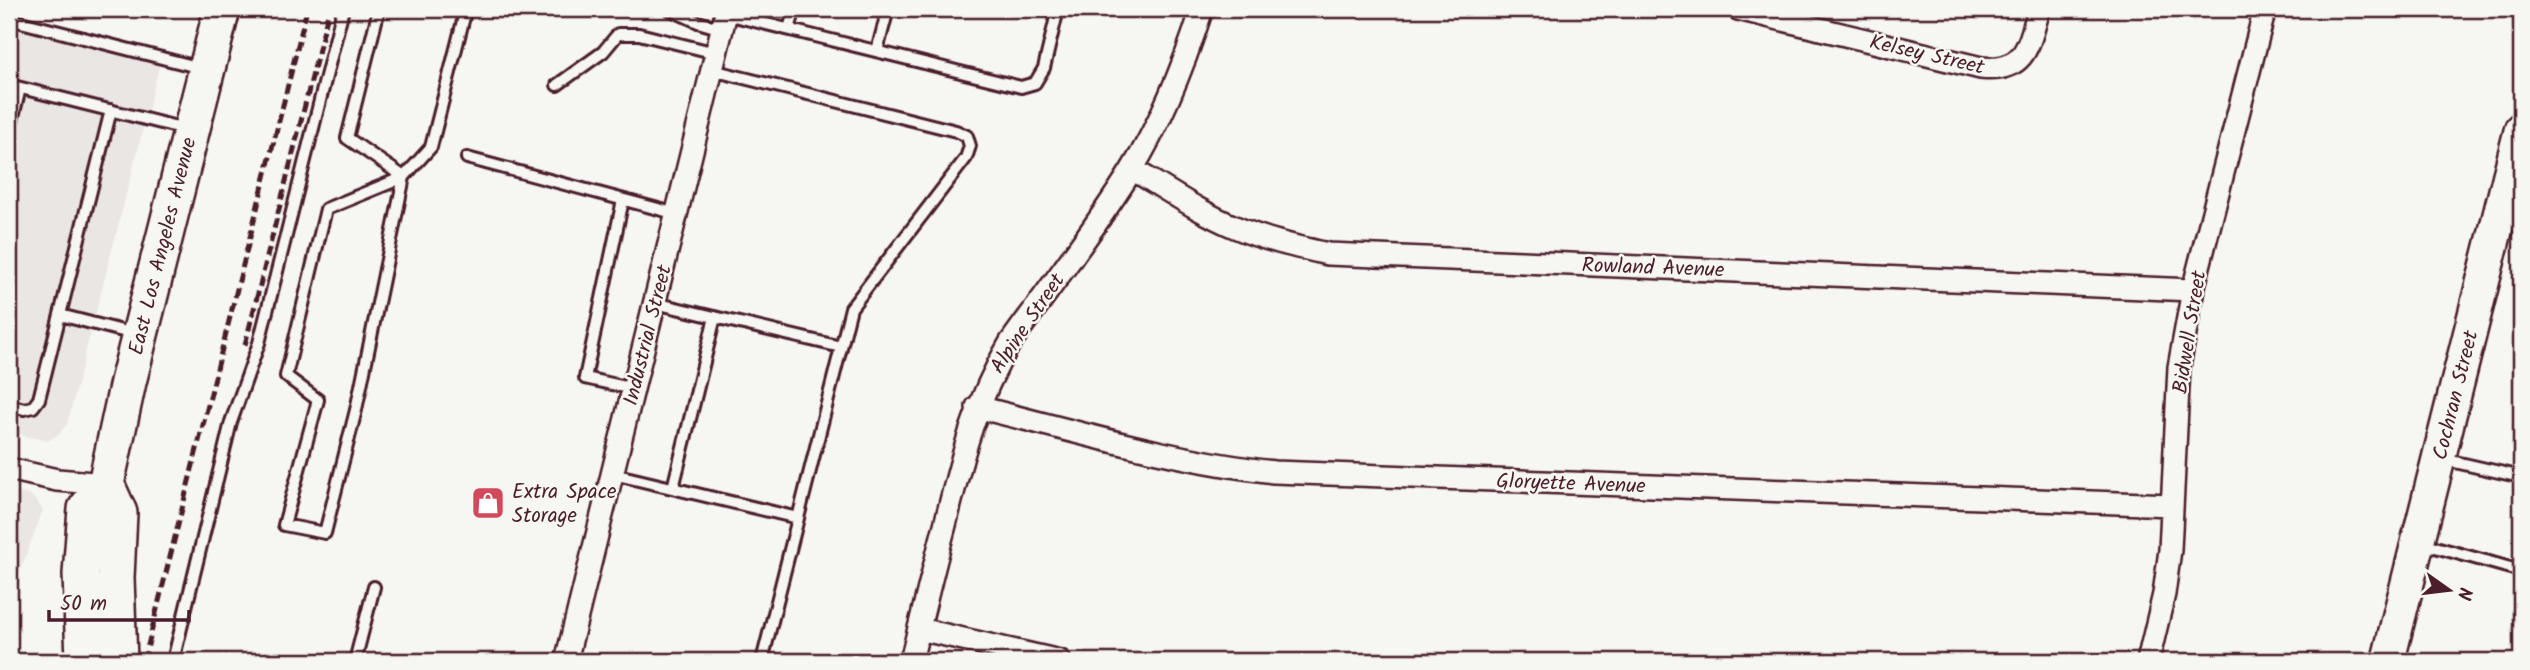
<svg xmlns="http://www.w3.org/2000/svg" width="2530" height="670" font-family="Kalam,sans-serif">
  <rect width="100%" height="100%" fill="#f6f6f2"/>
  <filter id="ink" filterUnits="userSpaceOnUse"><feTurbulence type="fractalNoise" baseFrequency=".0143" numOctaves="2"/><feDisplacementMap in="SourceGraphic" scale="14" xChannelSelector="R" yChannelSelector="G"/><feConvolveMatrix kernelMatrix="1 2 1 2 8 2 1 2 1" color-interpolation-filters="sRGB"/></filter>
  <g filter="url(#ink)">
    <!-- built -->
    <path fill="#e9e6e3" d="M9,28L160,63L67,424L59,434L47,441L9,432Z
      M9,491L32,496L43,510L9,600Z"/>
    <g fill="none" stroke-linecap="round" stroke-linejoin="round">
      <defs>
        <path id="lane" d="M379,9L347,138L404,177
          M669,9L698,22L722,29
          M726,14L1021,87L1035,83L1044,68L1058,9
          M9,19L201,68
          M789,29L795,9
          M877,51L888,9
          M712,70L956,131L967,136L970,146L966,158L851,308L762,661
          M9,85L189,130
          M557,85L603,52L618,34H639L716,53
          M9,133L20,88
          M467,158L677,214
          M404,177L356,410L325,533L284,525L318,400L286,376L326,209L404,177L431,147L466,9
          M623,200L585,378L634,389
          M655,303L841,347
          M60,315L134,334
          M9,405L24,409L33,407L39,399L111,110
          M2442,459L2521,477
          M613,474L798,518
          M673,488L715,317
          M2421,543L2521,571
          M173,661L231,422L259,343L343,9
          M355,661L374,587"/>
        <path id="street" d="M1738,9L1981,68C2026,73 2029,44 2039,9
          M1132,169C1166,189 1199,212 1235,227C1265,240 1297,247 1328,254L2193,290
          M977,407C1075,431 1173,461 1274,472L2172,505
          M9,469L57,480L106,484
          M919,629L1060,661
          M566,661L727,9
          M911,661C922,616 933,570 945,525C962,457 974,404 1010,343C1051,286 1094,230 1131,171C1162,121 1184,65 1202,9
          M2148,661L2164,594L2170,550L2179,367L2193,290L2265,9"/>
        <path id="secondary" d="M2388,661L2521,129"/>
        <path id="primary" d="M106,484L119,513L116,578L119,661
          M84,661L81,574L86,509L106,484L128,382L222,9"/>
      </defs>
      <!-- lane casing -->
      <use href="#lane" stroke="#4a1f2b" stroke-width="16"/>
      <!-- street casing -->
      <use href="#street" stroke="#4a1f2b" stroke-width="26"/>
      <!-- secondary casing -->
      <use href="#secondary" stroke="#4a1f2b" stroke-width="37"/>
      <!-- primary casing -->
      <use href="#primary" stroke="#4a1f2b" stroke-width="40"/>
      <!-- lane -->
      <use href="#lane" stroke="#f6f6f2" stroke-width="10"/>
      <!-- street -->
      <use href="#street" stroke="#f6f6f2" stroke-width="21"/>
      <!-- secondary -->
      <use href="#secondary" stroke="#f6f6f2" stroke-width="32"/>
      <!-- primary -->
      <use href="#primary" stroke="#f6f6f2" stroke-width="35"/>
      <!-- rail -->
      <path stroke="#4a1f2b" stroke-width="5" stroke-dasharray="10 5" stroke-linecap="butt" d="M245,345L329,9
        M144,661L307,9"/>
    </g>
  </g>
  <!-- icons -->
  <defs>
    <symbol id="shop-square" viewBox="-11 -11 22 22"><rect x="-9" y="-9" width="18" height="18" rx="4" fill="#d1495b" stroke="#f6f6f2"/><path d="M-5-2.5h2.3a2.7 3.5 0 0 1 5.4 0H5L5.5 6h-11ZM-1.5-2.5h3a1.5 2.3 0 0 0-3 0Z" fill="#fff"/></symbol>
  </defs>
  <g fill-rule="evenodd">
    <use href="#shop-square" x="469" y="484" width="38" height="38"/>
  </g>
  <g text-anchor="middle" stroke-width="5" stroke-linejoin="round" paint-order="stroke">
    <!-- street labels -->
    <g font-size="21" fill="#4a1f2b" stroke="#f6f6f2">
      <text transform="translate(1927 54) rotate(13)" y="7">Kelsey Street</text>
      <text transform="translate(162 246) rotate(-76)" y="7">East Los Angeles Avenue</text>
      <text transform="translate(1653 267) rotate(2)" y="7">Rowland Avenue</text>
      <text transform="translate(1027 323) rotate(-56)" y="7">Alpine Street</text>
      <text transform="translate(2189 332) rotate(-81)" y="7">Bidwell Street</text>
      <text transform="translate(647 335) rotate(-76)" y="7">Industrial Street</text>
      <text transform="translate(2455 395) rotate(-76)" y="7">Cochran Street</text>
      <text transform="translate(1571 483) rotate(2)" y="7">Gloryette Avenue</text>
    </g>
    <!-- poi labels -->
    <g font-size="21" fill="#4a1f2b" stroke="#f6f6f2" text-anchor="start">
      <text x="512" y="498">Extra Space<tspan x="512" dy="24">Storage</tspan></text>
    </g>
  </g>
  <!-- margin -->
  <rect width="2530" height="670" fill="none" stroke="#f6f6f2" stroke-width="35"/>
  <rect x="18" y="18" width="2495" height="635" fill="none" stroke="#4a1f2b" stroke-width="2.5" filter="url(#ink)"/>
  <!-- north arrow -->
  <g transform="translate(2449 590) rotate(104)" stroke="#f6f6f2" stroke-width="5" paint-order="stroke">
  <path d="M0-5L12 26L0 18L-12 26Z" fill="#4a1f2b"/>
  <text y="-10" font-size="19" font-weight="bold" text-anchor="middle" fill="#4a1f2b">N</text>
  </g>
  <!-- scale -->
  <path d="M49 610v10h140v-10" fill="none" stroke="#4a1f2b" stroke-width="3.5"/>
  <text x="60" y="610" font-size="21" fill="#4a1f2b" stroke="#f6f6f2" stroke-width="5" paint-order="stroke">50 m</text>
</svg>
